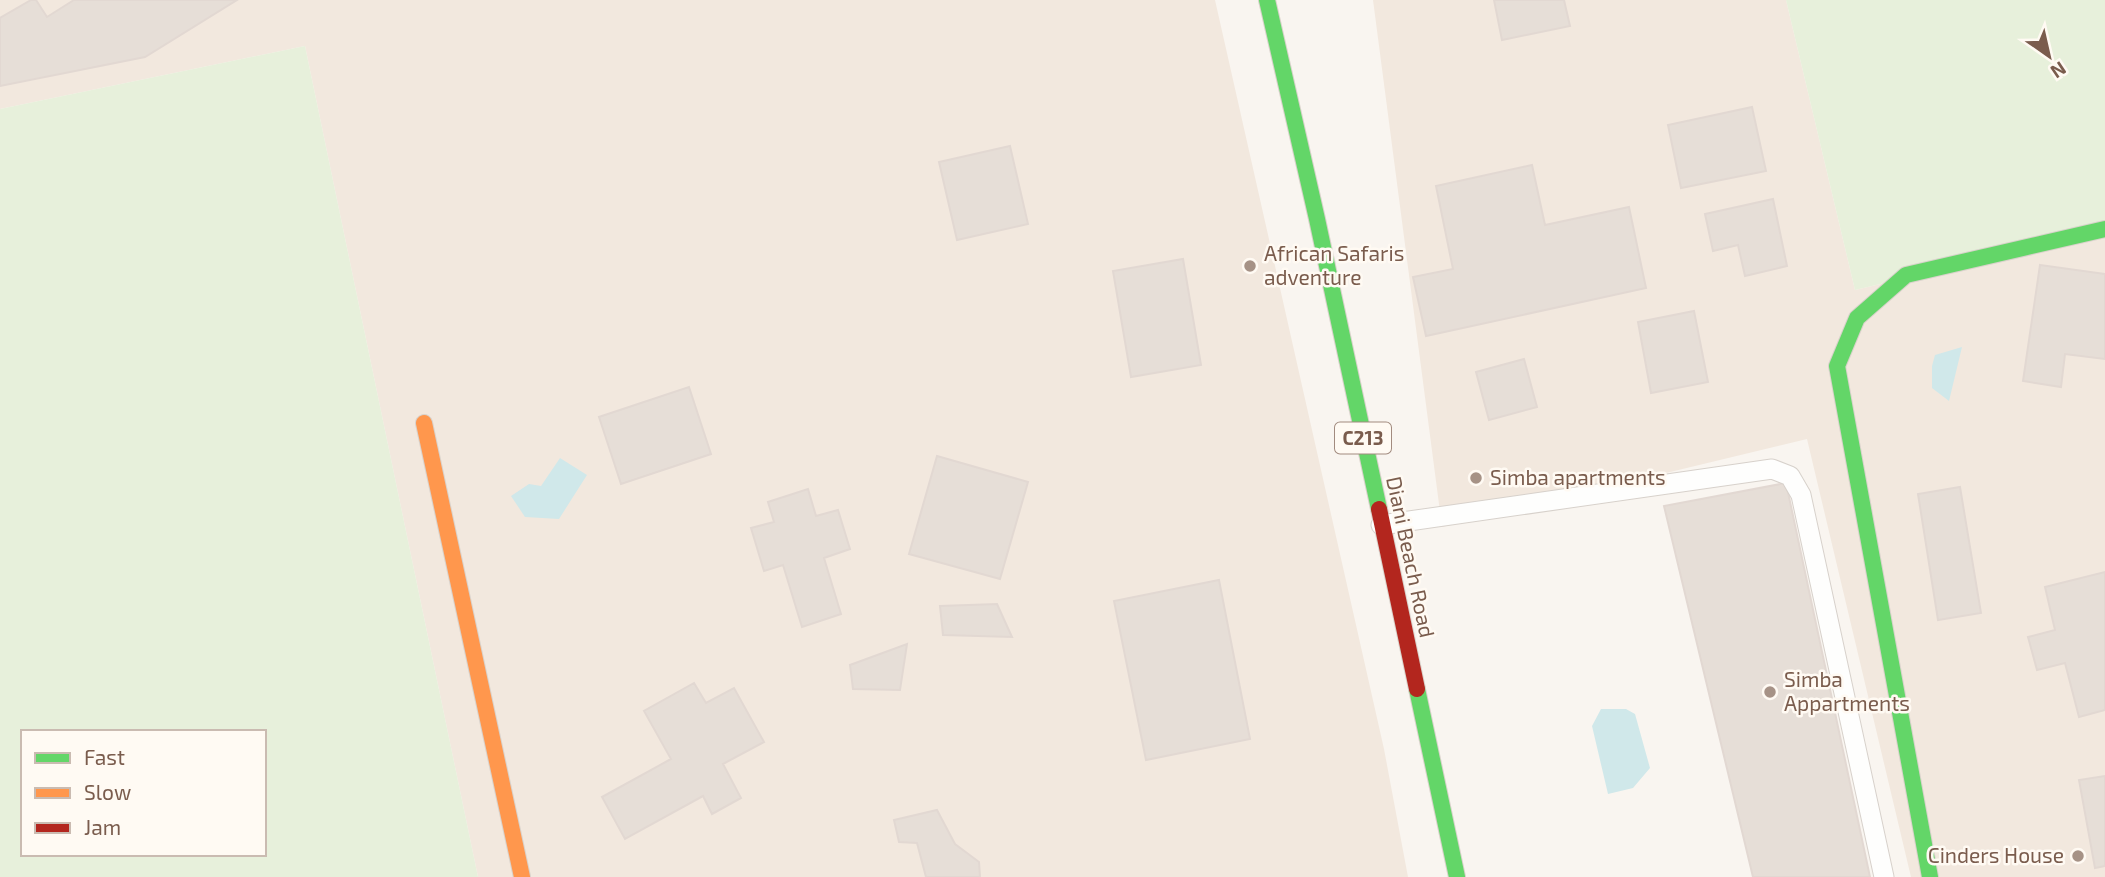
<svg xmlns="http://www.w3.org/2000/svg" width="2105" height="877" font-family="'Exo 2',sans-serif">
  <rect width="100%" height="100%" fill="#f9f5f0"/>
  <!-- residential -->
  <path fill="#f2e8de" d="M0,0H1215L1384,749L1408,877H478L305,46L0,109Z
    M1373,0H1786L1855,290L2105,231V877H1911L1807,439L1442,527Z"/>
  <!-- green -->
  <path fill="#e7f0db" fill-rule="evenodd" d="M1786,0H2105V231L1855,290Z
    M305,46L478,877H0V109ZM23,732H264V854H23Z"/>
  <!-- water -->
  <path fill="#d0e8ea" d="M1962,347L1949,401L1932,388V366L1935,355Z
    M560,458L587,475L559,519L525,517L511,496L529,484L541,486Z
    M1601,709H1626L1635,714L1650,768L1633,788L1608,794L1592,726Z"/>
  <!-- building -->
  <path fill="#e6ded7" stroke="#e2d8d2" stroke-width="2" d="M31,0H36L47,17L74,0H237L145,57L0,86V18Z
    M1494,0H1564L1570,26L1502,40Z
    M1752,107L1766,171L1681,188L1668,125Z
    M1010,146L1028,224L957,240L939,162Z
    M1532,165L1545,225L1629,207L1646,288L1426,336L1413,277L1453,269L1436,186Z
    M1773,199L1787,266L1745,276L1738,245L1713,251L1705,214Z
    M1183,259L1201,365L1131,377L1113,271Z
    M2040,265L2105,274V359L2065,354L2061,387L2023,381Z
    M1694,311L1708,382L1651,393L1638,322Z
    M1524,359L1537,407L1489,420L1476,372Z
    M689,387L711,454L621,484L599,417Z
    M937,456L1028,482L1000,579L909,554Z
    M1786,483L1870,877H1753L1664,506Z
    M1960,487L1981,613L1938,620L1918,494Z
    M808,489L816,516L838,510L850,549L824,558L841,614L802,627L783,565L764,571L751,528L774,522L768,502Z
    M2105,572V710L2079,717L2065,663L2037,670L2028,637L2055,630L2045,587Z
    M1219,580L1250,739L1146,760L1114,601Z
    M997,604L1012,637L943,635L940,606Z
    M907,644L900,690L853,689L850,665Z
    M694,683L706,703L734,688L764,742L723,764L741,798L712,814L703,796L625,839L602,797L671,759L644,711Z
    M2105,776V866L2095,868L2079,780Z
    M937,810L955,844L979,862L980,877H926L917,843L899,842L894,820Z"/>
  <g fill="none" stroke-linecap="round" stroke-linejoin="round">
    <defs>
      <path id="lane" d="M1381,525L1772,469L1790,476L1801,495L1884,877"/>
      <path id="fast" d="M1267,0L1317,219L1379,509
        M1417,689L1457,877
        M1930,877L1837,366L1857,318L1906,275L2105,229"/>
      <path id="slow" d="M424,423L522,877"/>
      <path id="jam" d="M1379,509L1417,689"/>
    </defs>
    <!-- lane casing -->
    <use href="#lane" stroke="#d7d1cb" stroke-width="21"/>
    <!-- fast casing -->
    <use href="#fast" stroke="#d9d2cb" stroke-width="18"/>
    <!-- slow casing -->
    <use href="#slow" stroke="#d9d2cb" stroke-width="18"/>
    <!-- jam casing -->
    <use href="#jam" stroke="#d9d2cb" stroke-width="18"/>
    <!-- lane -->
    <use href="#lane" stroke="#fefefd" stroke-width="19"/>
    <!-- fast -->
    <use href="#fast" stroke="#63d668" stroke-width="16"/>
    <!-- slow -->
    <use href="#slow" stroke="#ff974d" stroke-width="16"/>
    <!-- jam -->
    <use href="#jam" stroke="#b3261e" stroke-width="16"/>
  </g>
  <!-- markers -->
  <g fill="#a69286" stroke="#fffaf3" stroke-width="2.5">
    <circle cx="1250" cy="266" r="7"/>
    <circle cx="1476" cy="478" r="7"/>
    <circle cx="1770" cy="692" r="7"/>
    <circle cx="2078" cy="856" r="7"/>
  </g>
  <g text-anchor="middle" stroke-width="5" stroke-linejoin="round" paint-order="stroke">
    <!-- shield labels -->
    <rect fill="#fffaf3" stroke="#a28b7f" stroke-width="2" x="1335" y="422.5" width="56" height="31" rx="5"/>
    <g font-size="19" font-weight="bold" fill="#7a5c4d">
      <text x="1363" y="445">C213</text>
    </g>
    <!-- poi labels -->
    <g font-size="21" fill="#7a5c4d" stroke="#fffaf3" text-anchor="start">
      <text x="1264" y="261">African Safaris<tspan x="1264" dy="24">adventure</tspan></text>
      <text x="1490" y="485">Simba apartments</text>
      <text x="1784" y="687">Simba<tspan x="1784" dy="24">Appartments</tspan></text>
      <text x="2064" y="863" text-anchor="end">Cinders House</text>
    </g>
    <!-- street labels -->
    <g font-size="21" fill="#7a5c4d" stroke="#fffaf3">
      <text transform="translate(1410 557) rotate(78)" y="7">Diani Beach Road</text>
    </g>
  </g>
  <!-- legend -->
  <rect x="21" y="730" width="245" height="126" fill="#fffaf3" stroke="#cabbb1" stroke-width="2"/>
  <rect x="35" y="753" width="35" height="10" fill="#63d668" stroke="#cabbb1" stroke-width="2"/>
  <text x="84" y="765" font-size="21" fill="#7a5c4d">Fast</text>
  <rect x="35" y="788" width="35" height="10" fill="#ff974d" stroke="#cabbb1" stroke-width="2"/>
  <text x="84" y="800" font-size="21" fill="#7a5c4d">Slow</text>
  <rect x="35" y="823" width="35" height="10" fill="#b3261e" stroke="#cabbb1" stroke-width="2"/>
  <text x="84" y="835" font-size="21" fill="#7a5c4d">Jam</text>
  <!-- north arrow -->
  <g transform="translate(2049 56) rotate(146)" stroke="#fffaf3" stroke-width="5" paint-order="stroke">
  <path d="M0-5L12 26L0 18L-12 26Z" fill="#7a5c4d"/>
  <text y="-10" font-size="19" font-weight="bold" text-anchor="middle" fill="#7a5c4d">N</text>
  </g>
</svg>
